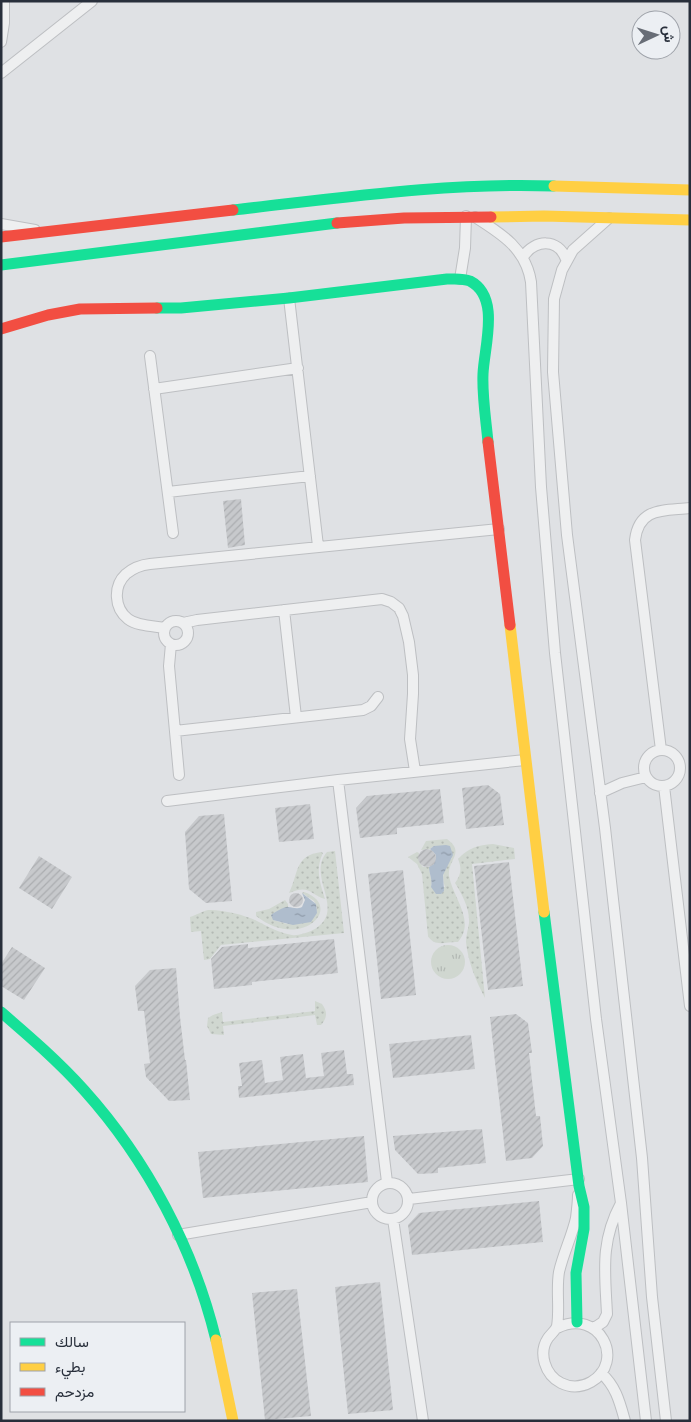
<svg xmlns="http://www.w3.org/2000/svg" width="691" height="1422" font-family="'Asap Condensed',Vazirmatn,sans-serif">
  <defs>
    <pattern id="grass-dots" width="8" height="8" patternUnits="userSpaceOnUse" patternTransform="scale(1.25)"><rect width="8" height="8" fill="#d0d7d0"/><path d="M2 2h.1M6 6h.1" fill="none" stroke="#b3b9b4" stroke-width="1.8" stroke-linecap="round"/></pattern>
    <pattern id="park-tufts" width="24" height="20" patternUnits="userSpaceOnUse" patternTransform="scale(1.25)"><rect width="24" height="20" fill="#d0d7d0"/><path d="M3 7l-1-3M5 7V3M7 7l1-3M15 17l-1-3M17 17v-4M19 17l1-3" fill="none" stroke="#b3b9b4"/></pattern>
    <pattern id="water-ripples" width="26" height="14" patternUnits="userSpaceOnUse" patternTransform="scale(1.25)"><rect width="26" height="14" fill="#afbdcd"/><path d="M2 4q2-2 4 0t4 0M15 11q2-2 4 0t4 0" fill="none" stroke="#8e9aa8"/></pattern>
    <pattern id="building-hatch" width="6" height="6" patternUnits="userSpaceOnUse" patternTransform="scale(1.25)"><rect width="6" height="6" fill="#c7c9cc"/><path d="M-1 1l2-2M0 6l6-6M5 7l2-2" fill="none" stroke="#abadb0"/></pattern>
  </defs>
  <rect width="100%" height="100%" fill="#dfe1e4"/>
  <!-- grass -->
  <path fill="url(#grass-dots)" d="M447,839C466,853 447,860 449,876C453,898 476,921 458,942C447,941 435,948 428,936L422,874L417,864L408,857L417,852L419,853V862L423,867H429C429,874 433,880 431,887H445C441,875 444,867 452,858L434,846L430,849L421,850L426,841Z
    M493,844L514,848L515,859L472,864L485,998C476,981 468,962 466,942C466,935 468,930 469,923C470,909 462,894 455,883C461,875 462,868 458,859C468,848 478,845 493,844Z
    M335,851L344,933L221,945L210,959L204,960L201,931L191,932L190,917C196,915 203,911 208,910C220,909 246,915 257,921C269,927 279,933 292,935C298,936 305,933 311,931C350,912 305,877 327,852Z
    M321,852L323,853C315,869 320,883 325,899C309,894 310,884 289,893C299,873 294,856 321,852Z
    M304,892C345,906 302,952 256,916V912L269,909L285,900L288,904V907L274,913L273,920L287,924L317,908L314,901L302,893Z
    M315,1001L322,1004C328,1012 327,1018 321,1025H317L315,1015L223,1026L224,1035L211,1034L207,1026L208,1018L213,1015L222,1012L223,1022L315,1011Z"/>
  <!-- park -->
  <path fill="url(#park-tufts)" d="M431 962a17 17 0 1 1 34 0a17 17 0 1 1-34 0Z"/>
  <!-- water -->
  <path fill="url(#water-ripples)" d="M446,845L450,846L453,855L443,875L444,891L441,894H436L431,887C433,880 429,874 429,867L434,864L436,855L430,849L434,846Z
    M302,893L316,904L317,913L311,922L293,925L273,920L271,915C275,912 283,907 288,907C294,907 295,910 302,907L305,900Z"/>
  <!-- building -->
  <path fill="url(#building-hatch)" d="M241,499L245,545L228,548L223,501Z
    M488,785L500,794L504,825L466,829L462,788Z
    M440,789L444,823L397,828V834L360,838L356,808L367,796Z
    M310,804L314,839L279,842L275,808Z
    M224,814L232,901L206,903L189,889L185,832L199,816Z
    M418 858a9 9 0 1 1 18 0a9 9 0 1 1-18 0Z
    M39,856L72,877L52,909L19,888Z
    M509,862L523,986L488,990L474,866Z
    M403,870L416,995L381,999L368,874Z
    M289 900a7 7 0 1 1 14 0a7 7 0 1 1-14 0Z
    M334,939L338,973L252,982V985L214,989L211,959L222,947L248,944V948Z
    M12,947L45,968L24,1000L1,986V964Z
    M176,968L180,1017L185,1060H186L190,1100L169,1101L146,1077L144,1064L150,1063L144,1011H138L135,986L150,970Z
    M516,1014L528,1023L532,1053H529L536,1116H540L543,1146L532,1158L506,1161L490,1017Z
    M471,1035L475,1069L393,1078L389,1044Z
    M344,1050L347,1074H353L354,1085L239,1098L238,1086H242L239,1063L262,1060L265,1083L283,1080L280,1057L303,1054L306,1078L324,1076L321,1053Z
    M482,1129L486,1163L438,1168V1173L418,1174L395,1150L393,1136Z
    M364,1136L368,1182L203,1198L198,1152Z
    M539,1201L543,1242L412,1255L408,1225L419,1213Z
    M380,1282L393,1410L348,1414L335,1287Z
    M297,1289L311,1416L265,1420L252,1293Z"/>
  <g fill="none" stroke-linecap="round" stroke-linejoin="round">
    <defs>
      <path id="street" d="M1,42L4,23V1
        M1,73L92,1
        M475,217C502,234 526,249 531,282L541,487L555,653L596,1019L621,1203L646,1421
        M609,218L573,250L562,270L554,299L553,372L567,535L605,828L642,1158L652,1297L666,1421
        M1,224L35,230
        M523,257C535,239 558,238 566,259
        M460,279L465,248L466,216
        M289,298L318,546
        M150,356L173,533
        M154,389L298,368
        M168,492L310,476
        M284,610L296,717
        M164 633a12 12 0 1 1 24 0a12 12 0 1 1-24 0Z
        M183,623L197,620L382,599L391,602L399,608L403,616L409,642L413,675V694L410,739L415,771
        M165,628C153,626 137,626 128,619C114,608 113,586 126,574C133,568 141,565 150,564L499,529
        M171,644L169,666L179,775
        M175,731L363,710L371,706L378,697
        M644 768a18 18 0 1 1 36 0a18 18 0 1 1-36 0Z
        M661,750L635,540C639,507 663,511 690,508
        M338,780L387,1182
        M664,786L690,1006
        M600,793L622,783L646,777
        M167,801L338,780L525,760
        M372 1201a18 18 0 1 1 36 0a18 18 0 1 1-36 0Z
        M409,1199L579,1179
        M393,1219L423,1421
        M178,1235L372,1202
        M557,1328C600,1307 626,1362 591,1382C582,1387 571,1388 561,1383C545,1375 538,1353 548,1338C551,1334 556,1330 557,1326C560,1309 556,1290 559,1272C563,1254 572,1236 576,1218C577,1210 578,1202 578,1195
        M594,1328L603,1322L607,1314C605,1272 600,1242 621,1203
        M601,1373C616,1386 620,1403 625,1421"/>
    </defs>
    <!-- street casing -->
    <use href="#street" stroke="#bdbfc2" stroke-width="12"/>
    <!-- street -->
    <use href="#street" stroke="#eeeff0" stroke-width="10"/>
    <!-- fast -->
    <path stroke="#16e098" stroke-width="11" d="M233,210C340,198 447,182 554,186
      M1,265L337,223
      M157,308H181L289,298L447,279C454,279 463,278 470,281C501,297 484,347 483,374C482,396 486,420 488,442
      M544,912L579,1186L584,1207V1229L576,1273L577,1322
      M1,1012C30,1037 59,1062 84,1090C147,1160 194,1249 216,1340"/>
    <!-- slow -->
    <path stroke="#ffcf43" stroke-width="11" d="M554,186L690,190
      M491,217L544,216L690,220
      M510,625L544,912
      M216,1340L233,1421"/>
    <!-- jam -->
    <path stroke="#f24e42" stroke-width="11" d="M337,223L404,218L491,217
      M1,237L233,210
      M1,329L48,315L80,309L157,308
      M488,442L510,625"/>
  </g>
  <!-- border -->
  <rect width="691" height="1422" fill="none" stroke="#282f3b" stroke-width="5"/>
  <!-- legend -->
  <rect x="10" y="1322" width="175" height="90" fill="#eceff3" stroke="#9ea2a9"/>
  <rect x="20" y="1338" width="25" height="8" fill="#16e098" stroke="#9ea2a9"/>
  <text x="55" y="1347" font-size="15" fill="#282f3b">سالك</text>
  <rect x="20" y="1363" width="25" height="8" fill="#ffcf43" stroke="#9ea2a9"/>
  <text x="55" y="1372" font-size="15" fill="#282f3b">بطيء</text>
  <rect x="20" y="1388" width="25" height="8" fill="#f24e42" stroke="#9ea2a9"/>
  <text x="55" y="1397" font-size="15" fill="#282f3b">مزدحم</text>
  <!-- north arrow -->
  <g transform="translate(656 35) rotate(86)"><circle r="24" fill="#eceff3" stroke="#9ea2a9"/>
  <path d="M0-4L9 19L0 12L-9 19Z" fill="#686d76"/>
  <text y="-8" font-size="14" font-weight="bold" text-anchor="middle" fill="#282f3b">ش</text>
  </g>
</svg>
